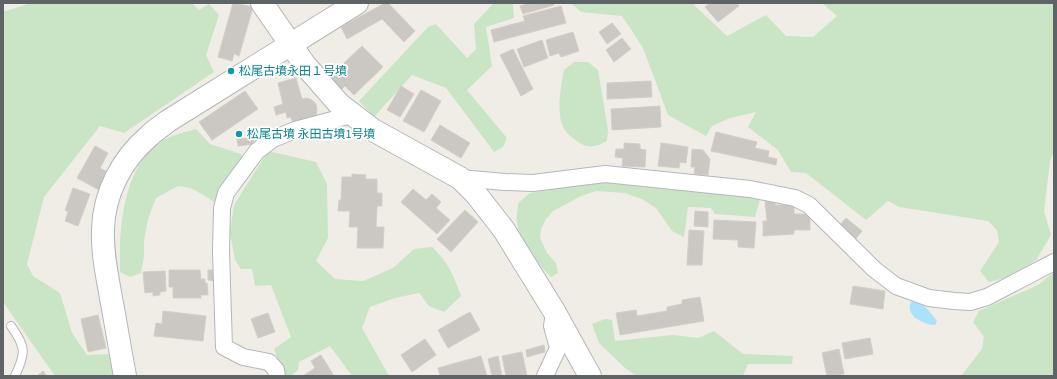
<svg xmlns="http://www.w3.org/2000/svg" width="1057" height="379" font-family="'Source Sans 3','Noto Sans JP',sans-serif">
  <rect width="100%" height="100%" fill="#f0ede7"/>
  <!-- green -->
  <path fill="#c9e5c5" d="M31,3H192L199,10L209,4L219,15L206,55L214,72L124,133L100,126L44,197L27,264L33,276L60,293L72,333L87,355L110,354L114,376H55L3,302V12Z
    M494,3H513L514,18L486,27L492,66L467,90L507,138L503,147L494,152L446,88L412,75L374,117L359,101L428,27L436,24L467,58L476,49L474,24Z
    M571,3H696L694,5L727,36L766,15L786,36L813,37L837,16L822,3H1054V151L1050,161L1044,211L1051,235L1036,260L1009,277L989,282L980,271L999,242L997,230L988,221L899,207L888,201L866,220L806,173L791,172L778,150L748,127L756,112L730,118L712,126L706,136L668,115L643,48L622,16L581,12Z
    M574,62H588L598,70L608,130L607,141C594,148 586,149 574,139C571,136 567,134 565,130C555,117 561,85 564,70Z
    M196,129L210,144L241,154L243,159L214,202C205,196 187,183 176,187C169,190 163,195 156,198L148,219L144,241V257L141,273L130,277L120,272C119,230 122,178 153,147C163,137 183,133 196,129Z
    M268,151L316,162L327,184L328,238L316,261L335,279L363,281L393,268L414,249L432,247C449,263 453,275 461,296L444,312L429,306L419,293L395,298L370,307L362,328L389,376H352L330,346L299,362L298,370L291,376H283V373L274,349L291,337L271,285L255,286L252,269H241L235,260L230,232L234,205Z
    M591,182L653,185L760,199L755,217L715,214L711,208L688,207L684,237L672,231L656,208L642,199L625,193L596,191L581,196L553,211L546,219L541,229L540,238L547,253L556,263L558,273L551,277C536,261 520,245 517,222C516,216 518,209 518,203L530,193Z
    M1054,272V376H961L982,349L984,337L973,322L979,311L1038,285Z
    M605,319L612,320L615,341L673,335L698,338L714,331L743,354L793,356L792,364H748L743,376H636L624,367L599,343L592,324Z"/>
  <!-- water -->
  <path fill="#ace1fa" d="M911,302C923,301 930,312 937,321L935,325C924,325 904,315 911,302Z"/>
  <!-- building -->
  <path fill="#cbc8c4" stroke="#d4cec5" d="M233,3L253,7L239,56L234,54L232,61L218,57Z
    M385,3H388L415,31L404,42L382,19L347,39L341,27Z
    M529,3H554V5L523,14L520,6Z
    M710,3H737L739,6L718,22L705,7Z
    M561,6L566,23L494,42L491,30L525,21L523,16Z
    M612,23L621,34L607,44L599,32Z
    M573,32L579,51L561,57L559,53L550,56L546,40Z
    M622,38L631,49L614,62L606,50Z
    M542,40L548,58L524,67L517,49Z
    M362,46L383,67L354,95L345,86L340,91L328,78Z
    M513,49L533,89L521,96L500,55Z
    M296,78L302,99L307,98L312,100L316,104L317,109L316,115L313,119L293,125L291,117L287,118L286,112L276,115L274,107L283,104L278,83Z
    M651,81L652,97L607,99V83Z
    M401,86L414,94L400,117L387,110Z
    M421,90L441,101L424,132L403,121Z
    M245,91L258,109L212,140L199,122Z
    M660,106L661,127L612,130L611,109Z
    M440,125L470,143L461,158L431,140Z
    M716,132L757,142L755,148L769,151L768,157L777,159L776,165L711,151Z
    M253,138L254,144L238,146L237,139Z
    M624,143L640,144V149L646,150L645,167L622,166L623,158L615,157L616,149H624Z
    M661,143L688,147L686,163L680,162L679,168L658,166Z
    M95,146L108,153L100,168L106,171L104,176L106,177L99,190L77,178Z
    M692,149L703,150L710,159L708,175L694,174L695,167H691Z
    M352,174L366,175L365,179H377V193H382V206H377L376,227H384L383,248H357L358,227H349L350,211H338L339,200H341L342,177H352Z
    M73,188L90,194L78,226L65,221L68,212L65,210Z
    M413,189L426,200L432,194L441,202L436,208L450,220L437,234L401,202Z
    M765,201H775V205H794V214H810V230H794V234L763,236V221H767Z
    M465,210L478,222L451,252L437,239Z
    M695,211L708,212V227L694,226Z
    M846,218L862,231L854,241L838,227Z
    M714,220L756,222L754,248L738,247V240L713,239Z
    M689,230L704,231L702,265H687Z
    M169,270H200L201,279H205V283H207L208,295H201V298H173V287H169Z
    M208,270H217V281L208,280Z
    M165,271L166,291L160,292V295L153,296V292L145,293L143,272Z
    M853,286L885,291L883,309L850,304Z
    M700,297L704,321L620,335L616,313L636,310L637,316L667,311V307L682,304V300Z
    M163,311L206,316L203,341L154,336L156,323L162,324Z
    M470,312L480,330L448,348L438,330Z
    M268,313L275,332L258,338L251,319Z
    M98,315L106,348L88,352L81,319Z
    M870,338L873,354L845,359L842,343Z
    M425,339L436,355L412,372L401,355Z
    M544,345L545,352L527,357L526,350Z
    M839,349L844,374L827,376L822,353Z
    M522,352L527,376H506L502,356Z
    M321,355L334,376H303L315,368L311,361Z
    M481,356L487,376H440L438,368Z
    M498,356L502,376H492L488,359Z
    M43,371L47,376H37Z"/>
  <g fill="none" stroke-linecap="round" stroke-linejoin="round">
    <defs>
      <path id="lane" d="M11,326C26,347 26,353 15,376"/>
      <path id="street" d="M460,178L505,182L533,183L605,174L750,189L795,198L809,205L874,269L896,286L929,298L954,301L970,302L987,297L1054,262
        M277,376L276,370L269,362L243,357L224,347L221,252L222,208L226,193L257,151L273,139L295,130L351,115
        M545,376L558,348L552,326L554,313"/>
      <path id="secondary" d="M262,3L305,65L339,104L373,130L460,178L476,194L504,230L554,311L590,376
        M125,376C120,350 116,324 111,298C107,275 102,252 103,229C104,193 122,159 149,136C155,130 162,126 168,121L357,3"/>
    </defs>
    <!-- lane casing -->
    <use href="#lane" stroke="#b4b7bb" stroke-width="10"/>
    <!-- street casing -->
    <use href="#street" stroke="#b4b7bb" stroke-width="18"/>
    <!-- secondary casing -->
    <use href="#secondary" stroke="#b3b7ba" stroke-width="24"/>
    <!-- lane -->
    <use href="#lane" stroke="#fff" stroke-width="8"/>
    <!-- street -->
    <use href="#street" stroke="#fff" stroke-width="16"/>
    <!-- secondary -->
    <use href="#secondary" stroke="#fff" stroke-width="22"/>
  </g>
  <!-- markers -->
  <g fill="#0f9aa8" stroke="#fff" stroke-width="1.5">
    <circle cx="231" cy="71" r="4"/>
    <circle cx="239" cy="134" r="4"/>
  </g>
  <g text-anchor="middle" stroke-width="3.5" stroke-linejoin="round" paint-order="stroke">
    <!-- culture labels -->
    <g font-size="12" fill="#0d838f" stroke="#fff" text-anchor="start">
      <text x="239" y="75">松尾古墳永田１号墳</text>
      <text x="247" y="138">松尾古墳 永田古墳1号墳</text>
    </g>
  </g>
  <!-- border -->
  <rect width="1057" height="379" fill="none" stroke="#5e6366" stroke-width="8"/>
</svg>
